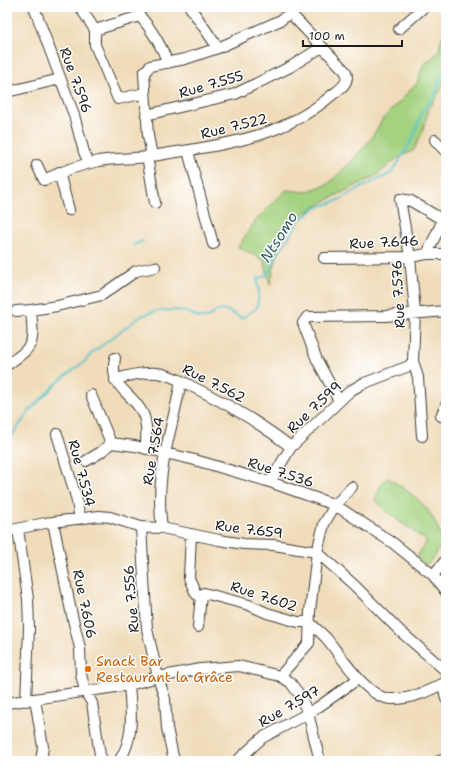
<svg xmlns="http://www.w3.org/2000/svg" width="453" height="768" font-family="'Shantell Sans',sans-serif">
  <rect width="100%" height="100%" fill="#fff"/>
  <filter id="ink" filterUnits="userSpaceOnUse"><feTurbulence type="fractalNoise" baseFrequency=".025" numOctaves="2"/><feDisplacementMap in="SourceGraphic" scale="8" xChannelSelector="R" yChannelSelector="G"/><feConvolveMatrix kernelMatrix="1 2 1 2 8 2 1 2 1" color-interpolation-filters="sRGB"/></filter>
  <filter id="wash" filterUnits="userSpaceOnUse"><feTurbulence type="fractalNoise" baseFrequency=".012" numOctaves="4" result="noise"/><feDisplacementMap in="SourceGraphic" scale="16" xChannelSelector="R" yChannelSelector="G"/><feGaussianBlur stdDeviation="0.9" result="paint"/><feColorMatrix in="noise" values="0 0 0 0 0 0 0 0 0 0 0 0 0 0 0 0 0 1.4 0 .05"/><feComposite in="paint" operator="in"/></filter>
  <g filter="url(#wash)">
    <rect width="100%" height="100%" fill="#f0dcba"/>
    <!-- green -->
    <path fill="#a4d280" stroke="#60774e" d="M446,33V82L429,109L422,133L414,150L396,159L376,176L329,199L293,220L280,244L270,284L264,260L238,247L256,220L286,190L305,192L328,184L351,162L371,139L382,120L417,83L423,65L438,53L442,37Z
      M389,478C420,500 430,505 444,543L428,564L424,565L417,556L427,541L392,516L375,500L382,482Z"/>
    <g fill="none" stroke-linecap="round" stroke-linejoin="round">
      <!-- stream -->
      <path stroke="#56c4cb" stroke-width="2" d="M133,245L143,241
        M7,442L31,409L59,381L85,361L92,353L141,316L156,311L176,310L187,312L200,318H207L217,311L226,310L242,318L257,308L259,292L257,279C266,276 270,275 271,265L301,218L306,216L313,209L339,200L358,189L390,174L397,165L412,140L423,110L436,93L440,79L446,71"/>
    </g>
  </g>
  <g filter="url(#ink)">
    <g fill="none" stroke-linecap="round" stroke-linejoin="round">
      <defs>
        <path id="minor" d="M34,7L74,115L84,152L89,163
          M80,7L95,30
          M190,7L218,48L281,20L298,7
          M399,29L424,7
          M95,30V45L118,99L145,93
          M95,30L140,16C153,31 161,45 168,63
          M7,92L60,79
          M146,115L235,94L290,67L322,47
          M435,140L446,152
          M188,151L213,244
          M152,155L148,136L144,73L150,66L185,59L218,48
          M147,156L155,203
          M37,165L44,180C62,171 80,165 99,161C115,158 131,159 147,157C214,145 278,142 332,95C340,89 350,83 346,72L290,13
          M59,172L69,210
          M427,254L446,213
          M324,258L410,257L427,254H446
          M31,310L57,306L102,295L136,271L155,267
          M115,358C109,389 129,389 142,412C148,423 146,437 146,449
          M7,365C35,345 34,345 31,310L16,311
          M115,380C129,375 142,372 157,373C169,374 181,381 191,386C226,403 260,423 291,447
          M91,395L111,443
          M339,401L317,360L303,323L307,317L385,316L446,311
          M441,416L446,405
          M57,434L76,497L80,519
          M422,436L418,377L413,361L415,312L410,257L400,199L411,201L443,220
          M86,461L101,452L111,443L135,446L195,460L270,482L335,505L393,543L433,575L446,592
          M270,482L291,447L350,391L362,384L409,366L413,361
          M53,522L71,611L80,648L81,674L85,691L92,703L100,755L103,761
          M141,527L147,629L158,677L165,699L167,728L174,761
          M162,528C154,473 172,433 181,381
          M18,529L28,599L29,629L26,701
          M7,531L45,523L99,516L110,517L141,527L162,528L219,540L244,544L274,545L317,552L354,585L401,632L446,671
          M191,534L189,578L196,594L201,595L204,593L249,605L267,613L298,622H309C315,628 322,633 327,639C341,656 367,698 391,699C410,700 429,691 446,682
          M433,575L446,560
          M198,627L201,595
          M280,676L309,643L310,611L317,552L324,524L335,505L352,487
          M443,684L446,699
          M35,699L43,747L41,761
          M7,703L129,685L158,677L200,669L239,666L280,676L290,682L299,694L308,713L320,761
          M119,761C135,738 131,711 129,685
          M237,761L262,738L314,710L358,679
          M439,761L446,759"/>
      </defs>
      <!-- minor casing -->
      <use href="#minor" stroke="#3c3934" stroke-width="12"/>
      <!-- minor -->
      <use href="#minor" stroke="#fff" stroke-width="10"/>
    </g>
  </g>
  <!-- markers -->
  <circle fill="#e8710a" stroke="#fff" stroke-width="1.5" cx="88" cy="669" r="4"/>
  <g text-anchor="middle" stroke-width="3" stroke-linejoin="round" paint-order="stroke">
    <!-- street labels -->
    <g font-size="14" fill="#1c1c1c" stroke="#fff">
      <text transform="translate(76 80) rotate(70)" y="5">Rue 7.596</text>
      <text transform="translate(211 84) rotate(-16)" y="5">Rue 7.555</text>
      <text transform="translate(234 126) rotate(-14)" y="5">Rue 7.522</text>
      <text transform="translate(384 242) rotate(-3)" y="5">Rue 7.646</text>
      <text transform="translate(398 294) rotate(-93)" y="5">Rue 7.576</text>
      <text transform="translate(214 383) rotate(27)" y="5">Rue 7.562</text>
      <text transform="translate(314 407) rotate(-43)" y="5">Rue 7.599</text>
      <text transform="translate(153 451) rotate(-80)" y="5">Rue 7.564</text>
      <text transform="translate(281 472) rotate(18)" y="5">Rue 7.536</text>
      <text transform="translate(82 473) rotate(75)" y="5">Rue 7.534</text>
      <text transform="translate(249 529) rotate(7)" y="5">Rue 7.659</text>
      <text transform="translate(264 596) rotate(18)" y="5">Rue 7.602</text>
      <text transform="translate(131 599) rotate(-95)" y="5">Rue 7.556</text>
      <text transform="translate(85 604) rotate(78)" y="5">Rue 7.606</text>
      <text transform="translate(289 706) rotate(-30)" y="5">Rue 7.597</text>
    </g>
    <!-- food labels -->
    <g font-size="14" fill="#c56008" stroke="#fff" text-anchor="start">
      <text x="96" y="666">Snack Bar<tspan x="96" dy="16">Restaurant la Grâce</tspan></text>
    </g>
    <!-- water labels -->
    <g font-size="15" font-style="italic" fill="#335f62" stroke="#fff">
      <text transform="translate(279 237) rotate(-58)" y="5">Ntsomo</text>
    </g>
  </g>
  <!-- margin -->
  <rect width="453" height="768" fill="none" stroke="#fff" stroke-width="24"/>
  <!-- scale -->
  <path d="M303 40v6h99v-6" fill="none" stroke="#1c1c1c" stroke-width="2"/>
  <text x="309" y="40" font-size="12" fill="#1c1c1c" stroke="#ffffff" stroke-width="3" paint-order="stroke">100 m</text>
</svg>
